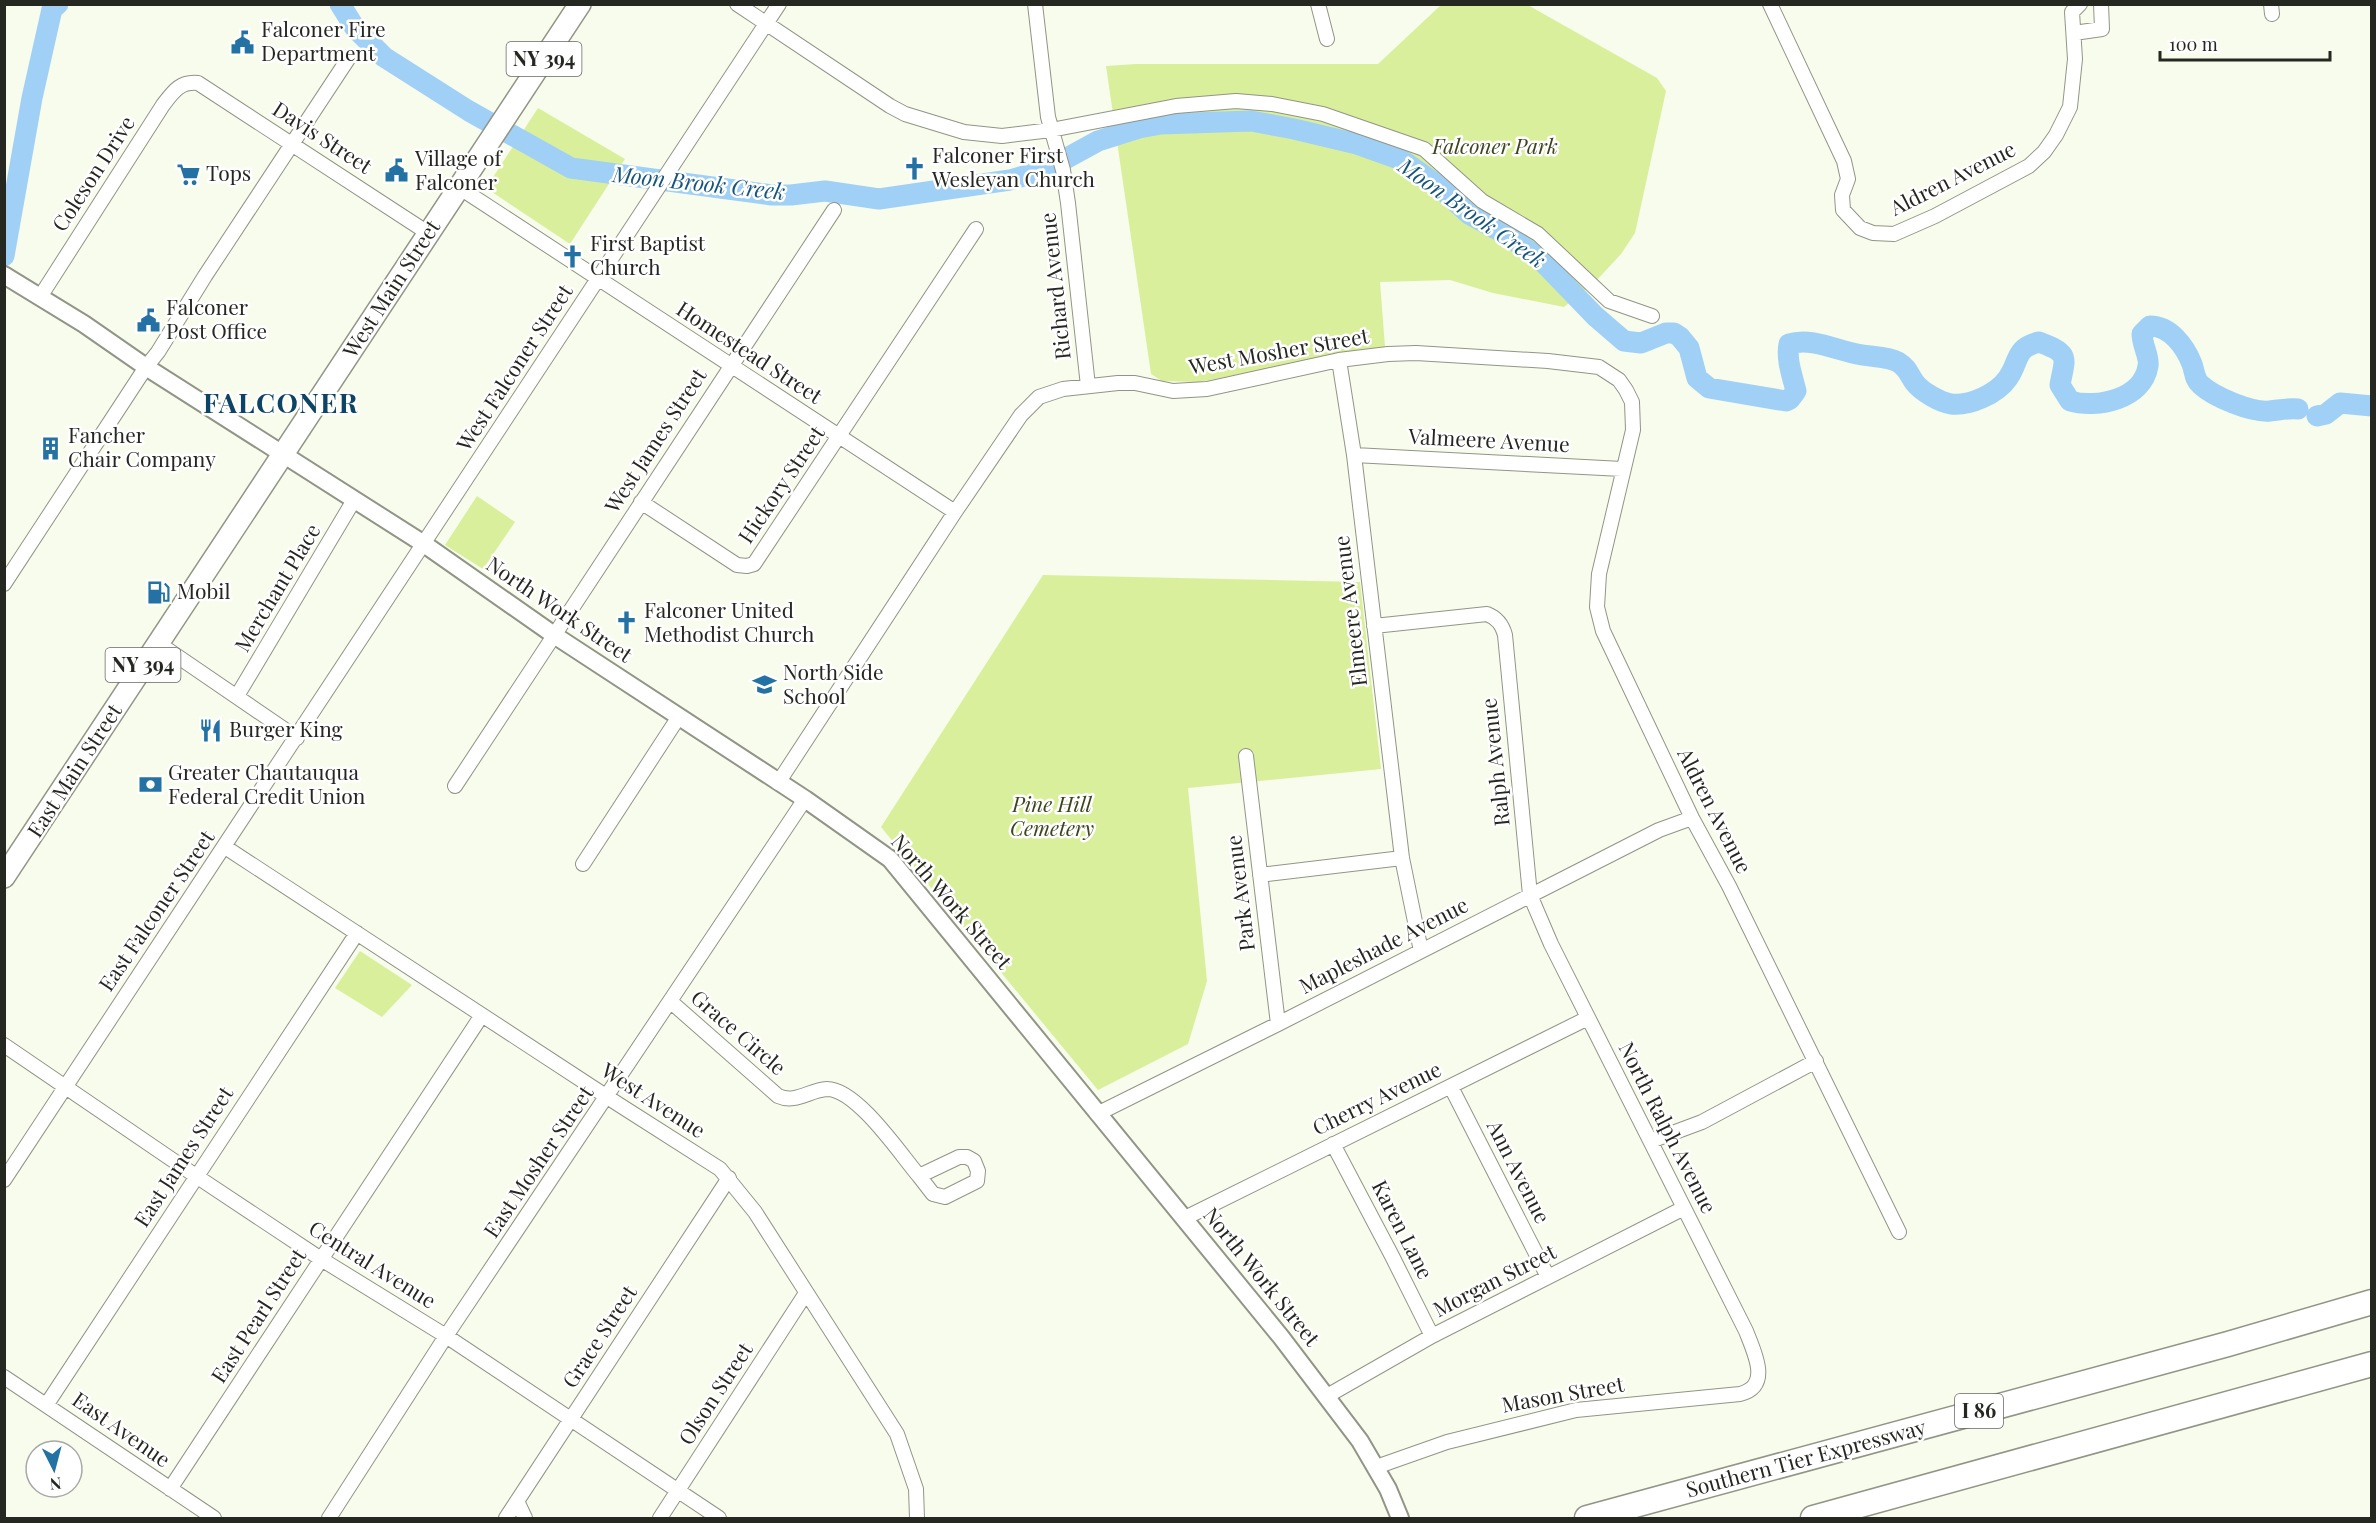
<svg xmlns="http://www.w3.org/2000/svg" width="2376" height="1523" font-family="'Playfair Display',serif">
  <rect width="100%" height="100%" fill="#f7fcec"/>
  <!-- green -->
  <path fill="#daef9b" d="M1526,4L1657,78L1666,91L1635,233L1621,254L1595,282L1564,307L1493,293L1450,280L1380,282L1385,347L1199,382L1162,381L1151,374L1106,66L1136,64H1378L1441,5Z
    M538,108L625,159L570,244L486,188Z
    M477,496L515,522L483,569L445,545Z
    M1043,575L1360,582L1381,769L1188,788L1207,981L1188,1044L1098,1090L881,827Z
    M360,951L412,985L382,1017L335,988Z"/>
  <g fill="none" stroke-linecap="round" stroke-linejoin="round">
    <!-- river -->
    <path stroke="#a0d0f6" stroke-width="21" d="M340,4L355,28L384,57L469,111L571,168L772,195H791L825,191L879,199L1010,180L1045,170L1098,141L1139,128L1161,124L1251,121L1294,129L1357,144L1402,160L1436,184L1469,214L1507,235L1540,259L1595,316L1624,341L1641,343L1666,333H1674L1680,337L1689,348L1697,378L1709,388L1786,401L1790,399L1796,391C1792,375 1786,359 1789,344C1811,337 1836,350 1857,354C1870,357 1887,356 1898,362C1908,368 1909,375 1915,383C1922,392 1940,402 1951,404C1970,406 1997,394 2008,378C2020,361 2014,348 2039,342C2071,354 2065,357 2060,385L2070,401C2097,409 2143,399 2148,366C2150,358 2142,345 2142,334L2150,326C2170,326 2185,346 2192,364C2195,372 2194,379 2201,385C2214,397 2252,413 2270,411C2280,410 2288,408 2298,409
      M4,256L32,98L52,9L58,4
      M2317,416L2326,414L2340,403L2372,406"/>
    <defs>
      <path id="minor" d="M737,4L890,106L905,114L964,132L1002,136L1051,130L1176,106L1236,101L1272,104L1323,114L1424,149L1482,201L1538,234L1609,301L1652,316
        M1035,4L1048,117L1063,170L1068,203L1088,386
        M1318,4L1327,39
        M1770,4L1844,161L1848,179L1842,195L1843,210L1860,228L1873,233L1894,234L1935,216L2029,166L2044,152L2056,135L2070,107L2075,59L2072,12L2080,4
        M2271,4L2272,14
        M2074,33L2102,29L2101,4
        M460,188L955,512
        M40,297L163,105C173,92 180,81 198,83L428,233
        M1339,360L1354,455L1402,858L1421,951
        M1354,455L1622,469
        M641,502L737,565L747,566L754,564L976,229
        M4,584L146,367L158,352L205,276L350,56
        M1374,626L1487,614C1497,618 1502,624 1505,635L1530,895L1551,944L1746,1331C1754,1352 1772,1386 1740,1394L1576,1410L1447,1442L1376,1467
        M158,643L297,738
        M237,696L354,500
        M1246,756L1278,1024
        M778,783L955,512L1021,415L1039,397L1063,389L1118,383H1135L1173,391L1207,389L1339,360L1388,354L1416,353L1548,361L1599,367L1619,380L1626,390L1632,402L1633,430L1599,574L1597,607L1603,631L1692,818L1729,886L1899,1232
        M455,786L834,210
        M225,847L618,1104L720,1169L755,1212L897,1434L916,1489L917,1518
        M583,864L678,718
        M1260,875L1402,858
        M670,1001L778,1096C796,1104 809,1090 827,1089C857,1089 901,1155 919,1176
        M4,1045L196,1176L321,1259L446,1336L719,1518
        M1451,1087L1548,1277
        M1097,1114L1278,1024L1659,830L1692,818
        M1651,1141L1702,1122L1816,1061
        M1333,1144L1392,1256L1432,1336
        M959,1157H967L974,1161L978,1171L977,1181L945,1197L933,1194L919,1176Z
        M4,1180L779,4
        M1185,1218L1588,1018
        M4,1377L214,1518
        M1327,1396L1432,1336L1684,1208
        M47,1404L357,933
        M170,1489L482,1015
        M517,1501L525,1518
        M329,1518L446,1336L805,799
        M506,1518L729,1178
        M660,1518L806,1293"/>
      <path id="tertiary" d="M4,275L84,324L146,367L424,544L554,635L805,799L890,859L1281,1337L1360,1441L1388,1489L1400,1518"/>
      <path id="primary" d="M4,877L580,4"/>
      <path id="motorway" d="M1587,1518L2228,1344L2372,1302
        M1813,1518L2372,1364"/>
    </defs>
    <!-- minor casing -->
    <use href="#minor" stroke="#919586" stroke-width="16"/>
    <!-- tertiary casing -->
    <use href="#tertiary" stroke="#919586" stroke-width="20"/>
    <!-- primary casing -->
    <use href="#primary" stroke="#919586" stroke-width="24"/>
    <!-- motorway casing -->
    <use href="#motorway" stroke="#919586" stroke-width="27"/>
    <!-- minor -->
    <use href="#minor" stroke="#fff" stroke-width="14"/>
    <!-- tertiary -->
    <use href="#tertiary" stroke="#fff" stroke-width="16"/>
    <!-- primary -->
    <use href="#primary" stroke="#fff" stroke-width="21"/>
    <!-- motorway -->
    <use href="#motorway" stroke="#fff" stroke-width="24"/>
  </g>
  <!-- icons -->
  <defs>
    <symbol id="civic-bare" viewBox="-9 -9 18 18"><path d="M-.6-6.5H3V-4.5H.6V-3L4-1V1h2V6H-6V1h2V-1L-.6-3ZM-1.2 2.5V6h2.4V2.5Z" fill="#2472a4" stroke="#fff" stroke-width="2.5" paint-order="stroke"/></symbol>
    <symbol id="church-bare" viewBox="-9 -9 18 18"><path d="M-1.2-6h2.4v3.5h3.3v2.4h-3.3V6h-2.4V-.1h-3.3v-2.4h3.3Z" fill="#2472a4" stroke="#fff" stroke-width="2.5" paint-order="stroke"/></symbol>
    <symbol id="supermarket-bare" viewBox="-9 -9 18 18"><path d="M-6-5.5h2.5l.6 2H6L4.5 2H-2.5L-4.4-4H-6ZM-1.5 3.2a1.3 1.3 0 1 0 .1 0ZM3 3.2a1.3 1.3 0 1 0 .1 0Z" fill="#2472a4" stroke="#fff" stroke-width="2.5" paint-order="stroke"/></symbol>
    <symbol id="building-bare" viewBox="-9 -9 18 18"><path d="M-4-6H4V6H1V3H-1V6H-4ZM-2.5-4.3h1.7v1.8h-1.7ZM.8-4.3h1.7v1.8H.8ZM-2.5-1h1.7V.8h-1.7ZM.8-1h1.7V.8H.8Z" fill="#2472a4" stroke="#fff" stroke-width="2.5" paint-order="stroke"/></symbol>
    <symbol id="fuel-bare" viewBox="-9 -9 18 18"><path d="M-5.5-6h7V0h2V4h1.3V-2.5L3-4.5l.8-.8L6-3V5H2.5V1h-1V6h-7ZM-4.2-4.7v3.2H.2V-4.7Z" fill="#2472a4" stroke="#fff" stroke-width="2.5" paint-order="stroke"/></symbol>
    <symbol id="school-bare" viewBox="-9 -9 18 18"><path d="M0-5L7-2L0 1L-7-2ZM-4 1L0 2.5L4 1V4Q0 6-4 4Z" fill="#2472a4" stroke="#fff" stroke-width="2.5" paint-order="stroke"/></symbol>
    <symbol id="restaurant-bare" viewBox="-9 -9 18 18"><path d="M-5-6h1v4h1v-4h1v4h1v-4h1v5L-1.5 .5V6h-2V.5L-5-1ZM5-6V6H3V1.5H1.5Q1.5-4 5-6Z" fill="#2472a4" stroke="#fff" stroke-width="2.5" paint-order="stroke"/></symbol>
    <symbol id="bank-bare" viewBox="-9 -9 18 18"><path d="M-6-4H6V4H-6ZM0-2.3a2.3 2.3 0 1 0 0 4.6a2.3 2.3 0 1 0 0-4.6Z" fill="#2472a4" stroke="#fff" stroke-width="2.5" paint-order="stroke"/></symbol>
  </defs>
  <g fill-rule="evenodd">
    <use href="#civic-bare" x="226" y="26" width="33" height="33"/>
    <use href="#church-bare" x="898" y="152" width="33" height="33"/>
    <use href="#civic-bare" x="380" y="154" width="33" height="33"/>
    <use href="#supermarket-bare" x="172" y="158" width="33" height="33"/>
    <use href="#church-bare" x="556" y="240" width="33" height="33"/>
    <use href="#civic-bare" x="132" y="304" width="33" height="33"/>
    <use href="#building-bare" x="34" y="432" width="33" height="33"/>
    <use href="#fuel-bare" x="142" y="576" width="33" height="33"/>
    <use href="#church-bare" x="610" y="606" width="33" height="33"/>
    <use href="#school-bare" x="748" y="668" width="33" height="33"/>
    <use href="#restaurant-bare" x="194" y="714" width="33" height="33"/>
    <use href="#bank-bare" x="134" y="768" width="33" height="33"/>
  </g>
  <g text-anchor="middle" stroke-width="5" stroke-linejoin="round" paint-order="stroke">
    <!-- shield labels -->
    <g fill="#fff" stroke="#666864" stroke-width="1.5">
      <rect x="506.5" y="42" width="75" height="34" rx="4.5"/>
      <rect x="105.5" y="648" width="75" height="34" rx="4.5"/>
      <rect x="1955" y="1394" width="48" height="34" rx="4.5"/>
    </g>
    <g font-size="20" font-weight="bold" fill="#252721">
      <text x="544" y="66">NY 394</text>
      <text x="143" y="672">NY 394</text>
      <text x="1979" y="1418">I 86</text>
    </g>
    <!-- poi labels -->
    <g font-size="21" fill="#252721" stroke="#fff" text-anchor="start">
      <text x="261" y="37">Falconer Fire<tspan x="261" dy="24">Department</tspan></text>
      <text x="932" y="163">Falconer First<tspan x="932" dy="24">Wesleyan Church</tspan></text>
      <text x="415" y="166">Village of<tspan x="415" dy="24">Falconer</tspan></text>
      <text x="206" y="181">Tops</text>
      <text x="590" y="251">First Baptist<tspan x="590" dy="24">Church</tspan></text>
      <text x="166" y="315">Falconer<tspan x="166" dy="24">Post Office</tspan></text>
      <text x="68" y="443">Fancher<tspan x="68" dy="24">Chair Company</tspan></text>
      <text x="177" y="599">Mobil</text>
      <text x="644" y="618">Falconer United<tspan x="644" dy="24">Methodist Church</tspan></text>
      <text x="783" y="680">North Side<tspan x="783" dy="24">School</tspan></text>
      <text x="229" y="737">Burger King</text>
      <text x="168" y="780">Greater Chautauqua<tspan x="168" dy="24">Federal Credit Union</tspan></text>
    </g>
    <!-- street labels -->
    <g font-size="21" fill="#252721" stroke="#fff">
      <text transform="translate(322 138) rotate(33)" y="7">Davis Street</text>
      <text transform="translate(94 174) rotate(-57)" y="7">Coleson Drive</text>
      <text transform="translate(1953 179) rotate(-27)" y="7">Aldren Avenue</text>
      <text transform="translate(1056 286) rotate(-96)" y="7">Richard Avenue</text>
      <text transform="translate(392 289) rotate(-57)" y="7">West Main Street</text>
      <text transform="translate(1279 352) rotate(-10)" y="7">West Mosher Street</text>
      <text transform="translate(749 353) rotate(33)" y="7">Homestead Street</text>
      <text transform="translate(515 368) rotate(-57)" y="7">West Falconer Street</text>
      <text transform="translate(656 441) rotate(-57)" y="7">West James Street</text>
      <text transform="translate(1489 441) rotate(3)" y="7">Valmeere Avenue</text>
      <text transform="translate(782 485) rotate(-56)" y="7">Hickory Street</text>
      <text transform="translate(278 588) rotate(-59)" y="7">Merchant Place</text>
      <text transform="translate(559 610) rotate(34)" y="7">North Work Street</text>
      <text transform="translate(1351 611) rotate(-97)" y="7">Elmeere Avenue</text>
      <text transform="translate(1496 762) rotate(-96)" y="7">Ralph Avenue</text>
      <text transform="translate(75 771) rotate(-57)" y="7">East Main Street</text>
      <text transform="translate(1714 811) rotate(63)" y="7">Aldren Avenue</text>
      <text transform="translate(1241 893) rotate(-97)" y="7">Park Avenue</text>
      <text transform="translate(951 902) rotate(49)" y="7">North Work Street</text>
      <text transform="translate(157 911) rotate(-56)" y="7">East Falconer Street</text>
      <text transform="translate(1384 946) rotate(-27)" y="7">Mapleshade Avenue</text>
      <text transform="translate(738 1033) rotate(41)" y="7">Grace Circle</text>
      <text transform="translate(1377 1099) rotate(-26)" y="7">Cherry Avenue</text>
      <text transform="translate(653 1101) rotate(33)" y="7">West Avenue</text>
      <text transform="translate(1667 1128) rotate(63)" y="7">North Ralph Avenue</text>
      <text transform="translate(184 1157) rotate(-57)" y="7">East James Street</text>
      <text transform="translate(539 1162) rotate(-56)" y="7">East Mosher Street</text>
      <text transform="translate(1518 1172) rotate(63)" y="7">Ann Avenue</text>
      <text transform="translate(1402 1230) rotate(63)" y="7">Karen Lane</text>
      <text transform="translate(372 1265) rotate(32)" y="7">Central Avenue</text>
      <text transform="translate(1261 1277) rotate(51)" y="7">North Work Street</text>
      <text transform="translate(1495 1281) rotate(-27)" y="7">Morgan Street</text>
      <text transform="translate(259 1316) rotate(-57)" y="7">East Pearl Street</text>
      <text transform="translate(600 1337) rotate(-57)" y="7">Grace Street</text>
      <text transform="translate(716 1394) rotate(-57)" y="7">Olson Street</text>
      <text transform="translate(1563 1395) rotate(-10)" y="7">Mason Street</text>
      <text transform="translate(121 1430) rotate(35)" y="7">East Avenue</text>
      <text transform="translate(1806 1459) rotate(-15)" y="7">Southern Tier Expressway</text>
    </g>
    <!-- park labels -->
    <g font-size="21" font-style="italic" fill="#3c451e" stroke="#fff">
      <text x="1495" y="154">Falconer Park</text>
      <text x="1052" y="812">Pine Hill<tspan x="1052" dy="24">Cemetery</tspan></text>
    </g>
    <!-- water labels -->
    <g font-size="22" font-style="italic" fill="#15557e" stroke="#fff">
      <text transform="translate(699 183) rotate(6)" y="8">Moon Brook Creek</text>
      <text transform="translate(1472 213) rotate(35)" y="8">Moon Brook Creek</text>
    </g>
    <!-- district labels -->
    <g font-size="27" font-weight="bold" letter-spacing="1.5" fill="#0d4466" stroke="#fff">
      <text x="281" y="413">FALCONER</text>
    </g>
  </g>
  <!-- border -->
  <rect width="2376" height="1523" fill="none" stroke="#252721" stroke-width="12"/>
  <!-- north arrow -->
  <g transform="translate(54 1469) rotate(174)"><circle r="28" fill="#ffffff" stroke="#a8a9a6" stroke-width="1.5"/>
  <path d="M0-4.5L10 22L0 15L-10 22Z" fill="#2472a4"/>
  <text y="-9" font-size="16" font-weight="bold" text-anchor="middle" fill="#252721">N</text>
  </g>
  <!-- scale -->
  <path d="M2160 51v9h170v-9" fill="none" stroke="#252721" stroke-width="3"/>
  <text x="2169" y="51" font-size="18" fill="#252721" stroke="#ffffff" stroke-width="4.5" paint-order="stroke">100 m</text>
</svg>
